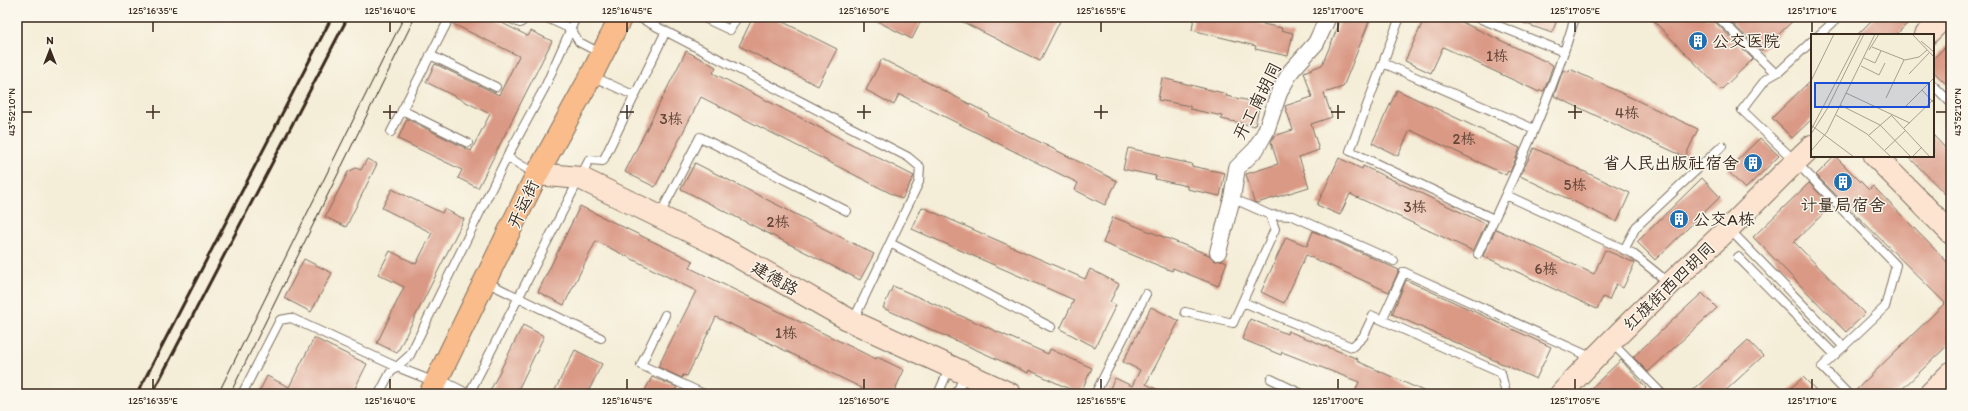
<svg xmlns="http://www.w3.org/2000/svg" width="1968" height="411" font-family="Itim,'LXGW WenKai TC',sans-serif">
  <rect width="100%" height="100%" fill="#fbf7ec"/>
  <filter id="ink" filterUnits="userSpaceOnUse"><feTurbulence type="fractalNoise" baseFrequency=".025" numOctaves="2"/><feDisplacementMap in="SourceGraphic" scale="8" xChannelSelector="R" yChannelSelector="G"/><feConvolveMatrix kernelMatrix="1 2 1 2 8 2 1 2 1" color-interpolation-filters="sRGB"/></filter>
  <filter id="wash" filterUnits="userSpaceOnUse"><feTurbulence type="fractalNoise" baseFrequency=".012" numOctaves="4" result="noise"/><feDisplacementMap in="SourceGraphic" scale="16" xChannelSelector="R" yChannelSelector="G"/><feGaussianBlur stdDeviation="0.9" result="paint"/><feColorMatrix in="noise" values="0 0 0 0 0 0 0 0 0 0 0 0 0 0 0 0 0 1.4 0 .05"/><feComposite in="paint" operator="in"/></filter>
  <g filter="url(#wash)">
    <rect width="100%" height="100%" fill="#f4edd7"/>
    <g id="blocks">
      <!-- building -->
      <path fill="#da9985" d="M455,17H490L528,36L531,31L552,41L478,188L458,178L462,170L398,139L407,119L471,151L490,114L426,82L435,64L499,95L519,56L453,24Z
        M753,17H773L837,49L818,86L739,46Z
        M869,17H923L912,39Z
        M953,17H1062L1040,61Z
        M1194,17H1229L1282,28L1281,30L1293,33L1288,56L1255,49L1256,46L1192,30Z
        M1342,17H1371L1343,87L1324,93L1332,117L1311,124L1319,150L1299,157L1309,187L1257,203L1254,202L1246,174L1278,164L1271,142L1274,136L1293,130L1285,106L1312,97L1304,72L1322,65Z
        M1425,17H1451L1553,65L1544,91L1540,90L1539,92L1443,47L1431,73L1405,61Z
        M1512,17H1558L1552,33L1512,19Z
        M1650,17H1713L1714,21L1753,59L1721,90Z
        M1726,17H1797L1761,51Z
        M1875,17H1914L1896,35H1857Z
        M1951,41V89L1933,71V59Z
        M686,51L716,67L713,73L914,176L902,199L701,97L655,187L625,172Z
        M882,59L989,114L988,116L1117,181L1105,205L1075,190L1078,183L899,94L894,105L866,90Z
        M1570,69L1698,129L1685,157L1554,96L1563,70L1569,72Z
        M1162,78L1227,94L1226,96L1260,103L1255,126L1221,119L1222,116L1190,109V106L1158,100Z
        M1812,79V119L1792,138L1772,118Z
        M1397,90L1520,148L1510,172L1508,171L1506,175L1410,130L1398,156L1372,143Z
        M1933,135L1951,154V200L1908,156H1933Z
        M1760,138L1779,156L1745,189L1727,170Z
        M1128,148L1160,155V157L1192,164L1191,166L1225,173L1220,196L1187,189V186L1155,179L1156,176L1123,169Z
        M1534,148L1630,193L1617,222L1520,176Z
        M1835,156L1869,190L1873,186L1951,266V342L1897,394H1853V393L1945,303L1816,175Z
        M1339,158L1362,169L1363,166L1486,224L1473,251L1350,194L1340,215L1317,205Z
        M367,159L377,164L346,227L325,217L348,172L356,168L361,170Z
        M695,163L874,254L860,280L681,189Z
        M1702,178L1720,197L1655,260L1637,242Z
        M1809,183L1831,206L1794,242L1865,314L1846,332L1753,237Z
        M392,189L442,213L444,209L464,219L397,353L377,343L404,287L378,274L390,251L416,264L432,233L382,208Z
        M580,206L693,261L690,268L876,359L877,357L904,370L893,394H859L862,388L716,317L687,376L683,375L682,378L658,367L696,291L596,241L564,305L538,292Z
        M922,207L1085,279L1090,269L1119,284L1110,302L1116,305L1095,347L1060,329L1074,300L912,229Z
        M1113,217L1209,255L1215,261L1222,260L1227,262L1218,286L1173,268L1172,271L1103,243Z
        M1496,229L1594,274L1605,250L1635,263L1623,288L1616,284L1609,300L1603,297L1597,309L1483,256Z
        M1313,231L1399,270L1389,292L1306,255L1284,303L1261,292L1286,237L1307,246Z
        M304,259L332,273L311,312L284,298Z
        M1406,280L1551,347L1536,379L1392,314Z
        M893,286L1048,354L1050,349L1092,368L1080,394L1029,370L1028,373L883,308Z
        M1702,293L1717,308L1648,372L1633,357Z
        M1151,307L1179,321L1146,384L1166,394H1107L1115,378L1132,386L1140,370L1123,362Z
        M1250,319L1287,334L1288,331L1358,359L1357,361L1430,394H1354L1359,382L1282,352L1281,355L1242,339Z
        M523,325L544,336L516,394H497L490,391Z
        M314,338L367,364L352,394H258L267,376L289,387Z
        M1748,340L1763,356L1722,394H1689Z
        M575,350L602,364L587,394H553Z
        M1621,360L1646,388L1640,394H1585Z
        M652,377L677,387L673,394H643Z
        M1803,377L1820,394H1785Z"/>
    </g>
  </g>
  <g filter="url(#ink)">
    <use href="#blocks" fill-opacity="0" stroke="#7c6e5f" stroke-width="1"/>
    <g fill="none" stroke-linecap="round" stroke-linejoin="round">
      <defs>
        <path id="lane" d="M507,17L520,23L528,17
          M545,17L571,29L579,42L602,54
          M638,17L908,157L920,167L919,182L853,321
          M702,17L730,30L737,17
          M1400,17L1350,151L1494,219
          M1476,17L1564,52
          M1718,17L1775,73
          M1819,35L1839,17
          M1812,41L1780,71L1766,79L1742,110L1795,161L1896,265L1885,307L1822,367L1848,394
          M430,55L496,87
          M1383,63L1534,129
          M592,76L635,96
          M1933,85L1951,103
          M402,110L468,143
          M391,132L450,17
          M507,157L536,174
          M1506,195L1632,253L1669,283
          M1270,215L1293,216L1394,261
          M659,216L700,137L847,211
          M1729,229L1844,347
          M890,243L1051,327
          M1624,250L1636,227L1722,146
          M1478,254C1514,177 1551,99 1575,17
          M1738,257L1835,355
          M486,282L601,338
          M1243,302L1352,347L1363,337L1373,316L1501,373L1506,394
          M1185,312L1233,323L1275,229L1270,215L1232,198
          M665,315L641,365L704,394
          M1382,320L1404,272L1593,358
          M1611,342L1662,394
          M1271,379L1302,394
          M242,394L280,320L291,318L397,367L435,382
          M379,394L390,373L410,355L507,157L545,87L576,17
          M469,394L589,160L603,161L666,31
          M938,394L950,367
          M956,394L965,375
          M1095,394L1146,294"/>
        <path id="street" d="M1218,252L1232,198L1237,168L1256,149L1266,131L1279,93L1291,71L1316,43L1328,17
          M436,382L460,394"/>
        <path id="secondary" d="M1926,35L1944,17
          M1875,156L1951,233
          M537,174L580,178L714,243L853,322L1010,394
          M1561,394C1614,336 1671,283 1728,229C1756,202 1783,173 1812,146
          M1930,394L1951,373"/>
        <path id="primary" d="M430,394L537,174L591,76L621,17"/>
      </defs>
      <!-- lane casing -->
      <use href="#lane" stroke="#7c6e5f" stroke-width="10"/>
      <!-- street casing -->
      <use href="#street" stroke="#7c6e5f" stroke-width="18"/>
      <!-- secondary casing -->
      <use href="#secondary" stroke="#7c6e5f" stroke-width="24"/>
      <!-- primary casing -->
      <use href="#primary" stroke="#7c6e5f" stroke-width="24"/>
      <!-- lane -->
      <use href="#lane" stroke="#fff" stroke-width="8"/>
      <!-- street -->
      <use href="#street" stroke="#fff" stroke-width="16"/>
      <!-- secondary -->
      <use href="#secondary" stroke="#fde4d0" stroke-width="22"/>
      <!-- primary -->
      <use href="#primary" stroke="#f9bc8a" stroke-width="22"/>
      <!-- tram -->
      <path stroke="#3b2a1e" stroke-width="1" d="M218,394L404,17
        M230,394L415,17"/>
      <!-- rail -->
      <path stroke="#3b2a1e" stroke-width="3" d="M137,394L332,17
        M152,394L348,17"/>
    </g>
  </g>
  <!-- ticks -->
  <path fill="none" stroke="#3b2a1e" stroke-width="1.5" d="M153,22V32M390,22V32M627,22V32M864,22V32M1101,22V32M1338,22V32M1575,22V32M1812,22V32M153,105V119M390,105V119M627,105V119M864,105V119M1101,105V119M1338,105V119M1575,105V119M22,112H32M146,112H160M383,112H397M620,112H634M857,112H871M1094,112H1108M1331,112H1345M1568,112H1582M1936,112H1946M153,379V389M390,379V389M627,379V389M864,379V389M1101,379V389M1338,379V389M1575,379V389M1812,379V389"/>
  <!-- icons -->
  <defs>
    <symbol id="building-disc" viewBox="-11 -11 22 22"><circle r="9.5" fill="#1f6fb2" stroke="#fbf7ec"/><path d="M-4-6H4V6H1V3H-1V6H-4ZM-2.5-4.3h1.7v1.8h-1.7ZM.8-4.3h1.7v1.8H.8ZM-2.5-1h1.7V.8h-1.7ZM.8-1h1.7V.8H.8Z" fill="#fff"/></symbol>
  </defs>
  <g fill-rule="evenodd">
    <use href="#building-disc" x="1687" y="30" width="22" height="22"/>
    <use href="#building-disc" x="1742" y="152" width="22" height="22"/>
    <use href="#building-disc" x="1832" y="171" width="22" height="22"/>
    <use href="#building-disc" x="1668" y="208" width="22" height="22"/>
  </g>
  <g text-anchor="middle" stroke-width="3" stroke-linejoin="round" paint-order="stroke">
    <!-- number labels -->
    <g font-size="15" fill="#634638">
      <text x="1497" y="61">1栋</text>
      <text x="1627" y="118">4栋</text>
      <text x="671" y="124">3栋</text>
      <text x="1464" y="144">2栋</text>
      <text x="1575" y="190">5栋</text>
      <text x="1415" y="212">3栋</text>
      <text x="778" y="227">2栋</text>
      <text x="1546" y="274">6栋</text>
      <text x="786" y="338">1栋</text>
    </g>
    <!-- poi labels -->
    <g font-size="17" fill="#3b2a1e" stroke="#fbf7ec" text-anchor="start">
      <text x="1712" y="47">公交医院</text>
      <text x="1739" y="169" text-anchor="end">省人民出版社宿舍</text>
      <text x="1843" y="211" text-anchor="middle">计量局宿舍</text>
      <text x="1693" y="225">公交A栋</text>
    </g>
    <!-- street labels -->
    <g font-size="17" fill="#3b2a1e" stroke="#fbf7ec">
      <text transform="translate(1257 101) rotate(-63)" y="6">开工南胡同</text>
      <text transform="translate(523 204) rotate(-65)" y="6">开运街</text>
      <text transform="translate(775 278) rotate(30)" y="6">建德路</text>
      <text transform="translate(1669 286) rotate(-44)" y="6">红旗街西四胡同</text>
    </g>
  </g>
  <!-- overview -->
  <g transform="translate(1811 34)">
    <rect width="123" height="123" fill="#f4edd7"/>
    <path fill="none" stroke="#aa9f8d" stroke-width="1" d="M101,0L123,23M110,7L123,18M61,13L94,26L108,23L116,16M58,16L68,0M53,24L64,29L70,17M50,32L68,41L74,29M98,40L118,19M0,47L23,0M111,56L123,69M35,59L99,89M75,64L93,26M29,71L69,91L100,123M93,74L123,44M25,81L56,100L80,123M81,82L119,123M0,91L43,123M93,94L123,65M0,96L50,0M0,100L16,75L53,0M58,101L81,81M74,116L95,96M0,117L16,98L64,0M101,123L111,113"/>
    <path fill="#1d4ed8" fill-opacity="0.15" stroke="#1d4ed8" stroke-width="2" d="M4,49H118V73H4Z"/>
    <rect width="123" height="123" fill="none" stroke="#3b2a1e" stroke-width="2"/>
  </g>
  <!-- margin -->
  <rect width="1968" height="411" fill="none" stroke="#fbf7ec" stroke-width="44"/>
  <!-- north arrow -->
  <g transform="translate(50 50)" stroke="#fbf7ec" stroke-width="3" paint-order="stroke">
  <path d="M0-3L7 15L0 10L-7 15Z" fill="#3b2a1e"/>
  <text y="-6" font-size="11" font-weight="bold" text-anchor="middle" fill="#3b2a1e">N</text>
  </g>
  <rect x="22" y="22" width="1924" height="367" fill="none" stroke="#3b2a1e" stroke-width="1.5"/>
  <g font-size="10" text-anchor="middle" fill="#3b2a1e">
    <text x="153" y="14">125°16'35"E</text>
    <text x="390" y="14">125°16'40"E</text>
    <text x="627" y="14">125°16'45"E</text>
    <text x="864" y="14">125°16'50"E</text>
    <text x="1101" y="14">125°16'55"E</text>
    <text x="1338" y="14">125°17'00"E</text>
    <text x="1575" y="14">125°17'05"E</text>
    <text x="1812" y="14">125°17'10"E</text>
    <text transform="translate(11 112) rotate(-90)" y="4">43°52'10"N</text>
    <text transform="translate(1957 112) rotate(-90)" y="4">43°52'10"N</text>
    <text x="153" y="404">125°16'35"E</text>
    <text x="390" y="404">125°16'40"E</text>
    <text x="627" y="404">125°16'45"E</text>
    <text x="864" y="404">125°16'50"E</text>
    <text x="1101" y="404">125°16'55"E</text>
    <text x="1338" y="404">125°17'00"E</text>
    <text x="1575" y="404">125°17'05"E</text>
    <text x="1812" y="404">125°17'10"E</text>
  </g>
</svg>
